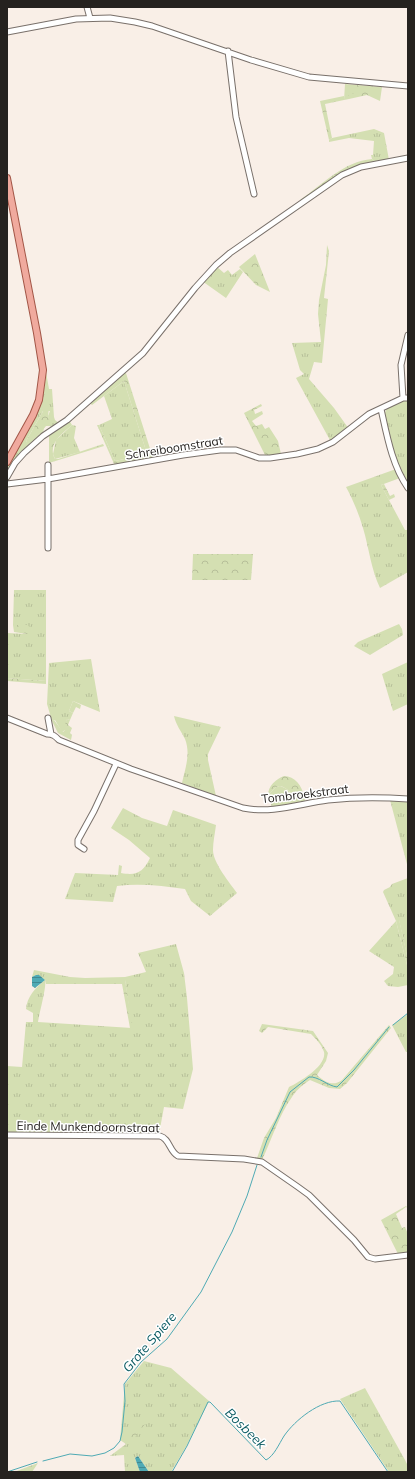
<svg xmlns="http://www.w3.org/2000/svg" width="415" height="1479" font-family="Mulish,sans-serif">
  <defs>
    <pattern id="grass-tufts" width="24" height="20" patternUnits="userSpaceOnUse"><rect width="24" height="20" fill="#d4dfb2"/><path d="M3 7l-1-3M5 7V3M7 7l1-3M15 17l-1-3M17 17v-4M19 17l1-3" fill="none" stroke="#b6bf99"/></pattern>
    <pattern id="forest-crowns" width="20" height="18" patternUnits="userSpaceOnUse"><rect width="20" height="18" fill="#d4dfb2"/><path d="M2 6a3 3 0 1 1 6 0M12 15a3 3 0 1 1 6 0" fill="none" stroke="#b6bf99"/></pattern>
    <pattern id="water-rules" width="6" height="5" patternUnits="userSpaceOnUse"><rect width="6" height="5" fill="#4faab4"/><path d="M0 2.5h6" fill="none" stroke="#418a92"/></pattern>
  </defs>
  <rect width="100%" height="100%" fill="#f9efe7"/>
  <!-- grass -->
  <path fill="url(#grass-tufts)" fill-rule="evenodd" d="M345,84L357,85V94H349V99L344,100Z
    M374,129L384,133L389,160L377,163L372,159L371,155H373L374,141L349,138L329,142V140L332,138Z
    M327,245L329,251L324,298L328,299L322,363L314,362L309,379L334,408L349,429L331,442L296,378L304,374L300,370L292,343L321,342L318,314L319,300L326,265Z
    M216,266L224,273L228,270L232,275L240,269L243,272L226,298L202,281Z
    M46,372L49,389H52L54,417L55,420L60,424L51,428L48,416L50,411H43L26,441L27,442L26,447L38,436L44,428L43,433L7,474V468C26,435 44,411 46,372Z
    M124,381L147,454L115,461L99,425L112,419L104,396Z
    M408,399V484L402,476L392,449L384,415L387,408Z
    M72,425L76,426L74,438L80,452L55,459L53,454L56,440Z
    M396,469L400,478L381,485L405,530H408V572L380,588C371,569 369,548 363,528C359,514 353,500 346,487Z
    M14,590H46V681L7,678V633L27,634V625H13Z
    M399,624L402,629L403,635L370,655L354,646L358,642Z
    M91,659L100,712L73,701L69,711L73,713L70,720L67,719L65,730L62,732L55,720L52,721L47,704L49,663Z
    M408,662V704L393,711L382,674Z
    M174,716L221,727L208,754V760L216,796L182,783C185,769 191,754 185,739C181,731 176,725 174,716Z
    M280,786L285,788L299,799L304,796L305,801L291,805L272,807L268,795L276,787Z
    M390,800L408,801V868Z
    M123,808L142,818L167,826L173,810L216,825C215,833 213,842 213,850C213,863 230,883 237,893L210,916L191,901L185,889C163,886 140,883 117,886L113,902L65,899L75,873L118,875L119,865L122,866L121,873C137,876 143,872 150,858L129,840L111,828Z
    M408,878V960L399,920L396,921L408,969V985L398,987L388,986L384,981L393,974L394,967L369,951L396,921L383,892L384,890L390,887L392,884Z
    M176,944L184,973L187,998L193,1069L183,1109L164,1107L159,1134L137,1133L112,1134H7V1066L22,1067L26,1022H33V1013L26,1009C27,997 35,988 45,980L36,975L32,977L34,970L70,977L85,978L125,977L146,972L138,953ZM45,980H125L132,1028L38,1022C39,1014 47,986 45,980Z
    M408,1014V1052H406L392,1025Z
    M144,1361L171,1368L209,1401L187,1445L171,1472H149L138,1456L135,1458L140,1472H125L124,1455L110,1456L126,1444L120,1440L125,1384Z
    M365,1388L405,1460L408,1466V1472H389L340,1399Z
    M38,1463L32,1472H14Z"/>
  <!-- forest -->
  <path fill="url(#forest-crowns)" d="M357,85L382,87L380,101L367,95L349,99L348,94L357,93Z
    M344,96V100L325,104L332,138L329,140L320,101Z
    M372,159L377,163L356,168L302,203L300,200C322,185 344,161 372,159Z
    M255,254L270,292L256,285L239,267Z
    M125,370L153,458L115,466L97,425H99L115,461L147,454L124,381L92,405L89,402Z
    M261,404L262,406L254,410L255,414L262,411L263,414L252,421L256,426L262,424L265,429L269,427L278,441L281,454L266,457L244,413Z
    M46,406L49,408L48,416L52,425L50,426H46L38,436L26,447L24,445L27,442L26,441Z
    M69,420L72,425C62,434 47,444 55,459H58L103,444L104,446L49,463V435Z
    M384,484L390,496L394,494L395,497L389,500L381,485Z
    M193,554H253L251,580H192Z
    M13,625H27L31,628L30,633L27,634L14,632Z
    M7,678L46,681V684L7,681Z
    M73,701L81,705L80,709L76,707L73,713L69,711Z
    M67,719L70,720L68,725L72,728L70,733L72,735L71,740L58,733L52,721L54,720L63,732L65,730L64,727Z
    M284,776C295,776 302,786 304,796L299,799C292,795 287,787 280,786L276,787L268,795C268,786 276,779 284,776Z
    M399,919L408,960V969L396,921Z
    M45,980H125L133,1028H130L122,984H46Z
    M262,1024L313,1031L328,1053L326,1061L317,1075C325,1082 333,1087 342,1080L389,1025L391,1028L347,1083L340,1089L329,1088L310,1080C304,1084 297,1089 292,1097C279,1115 272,1139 262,1160L257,1158L264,1138L276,1118L289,1087C299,1082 327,1066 324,1052C322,1045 316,1039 311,1034L268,1027L262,1033L259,1031Z
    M406,1206L408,1208L406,1207L396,1214L402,1228L405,1227L408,1234V1253L398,1254L381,1220Z
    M143,1420L145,1424L131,1442L129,1438Z"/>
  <!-- water -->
  <path fill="url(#water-rules)" d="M36,975H39L45,980L35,988L32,986V977Z
    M138,1456L149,1472H140L135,1458Z"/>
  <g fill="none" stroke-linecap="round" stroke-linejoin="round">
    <!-- stream -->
    <path stroke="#4faab4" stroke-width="1" d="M393,1025L408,1013
      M261,1157L267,1140L290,1092L309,1077C318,1076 328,1086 337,1087L354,1070L389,1027
      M43,1461L70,1454L92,1456L105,1453L114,1448L120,1441L122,1432L125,1401L124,1384L141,1362L167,1339L201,1292L232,1232L247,1196L257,1165
      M7,1472L37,1462
      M172,1472L187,1446L208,1402H210L266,1460C274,1456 279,1444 284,1436C295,1420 320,1400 340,1401L388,1472"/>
    <defs>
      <path id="minor" d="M87,7L90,18
        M7,32L76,19L110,18L135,22L152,26L251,60L309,77L408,86
        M228,51L236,117L254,194
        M403,398L401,365L408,335
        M381,409C387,436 392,465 408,488
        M7,477L15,463L24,453L43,436L67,420L143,353L195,288L216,265L230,253L342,175L361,167L408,158
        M7,484L48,479L183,455L220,450H236L259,458H270L297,454L318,449L333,442L369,414L403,398H408
        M48,548V465
        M7,718L47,734C53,734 55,736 59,740L131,769L243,808C272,814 299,804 328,800C355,797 381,797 408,799
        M48,718L51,734
        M84,849L78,845V840L94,811L116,764
        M7,1135L160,1136C170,1139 169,1151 178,1156L244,1159L262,1162L298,1187L309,1195L354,1240L368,1257L375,1259L408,1255"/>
      <path id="major" d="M7,178L37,333L43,370L39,400L33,415L7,462"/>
    </defs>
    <!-- minor casing -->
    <use href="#minor" stroke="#79706a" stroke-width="7"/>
    <!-- major casing -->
    <use href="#major" stroke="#a25647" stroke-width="8"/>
    <!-- minor -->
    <use href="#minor" stroke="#fff" stroke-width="5"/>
    <!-- major -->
    <use href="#major" stroke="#f0aa9e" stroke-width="6"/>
  </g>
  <g text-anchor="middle" stroke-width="3" stroke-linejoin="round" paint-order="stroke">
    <!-- street labels -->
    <g font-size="12" fill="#25221f" stroke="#fff">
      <text transform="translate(174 448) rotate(-9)" y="4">Schreiboomstraat</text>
      <text transform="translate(305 794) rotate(-7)" y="4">Tombroekstraat</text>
      <text transform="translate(88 1127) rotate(1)" y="4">Einde Munkendoornstraat</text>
    </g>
    <!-- water labels -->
    <g font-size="13" font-style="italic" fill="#0c5c63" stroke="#fff">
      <text transform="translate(149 1342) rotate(-49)" y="5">Grote Spiere</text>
      <text transform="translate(246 1428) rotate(45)" y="5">Bosbeek</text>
    </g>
  </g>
  <!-- border -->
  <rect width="415" height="1479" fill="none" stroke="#25221f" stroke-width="16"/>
</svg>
